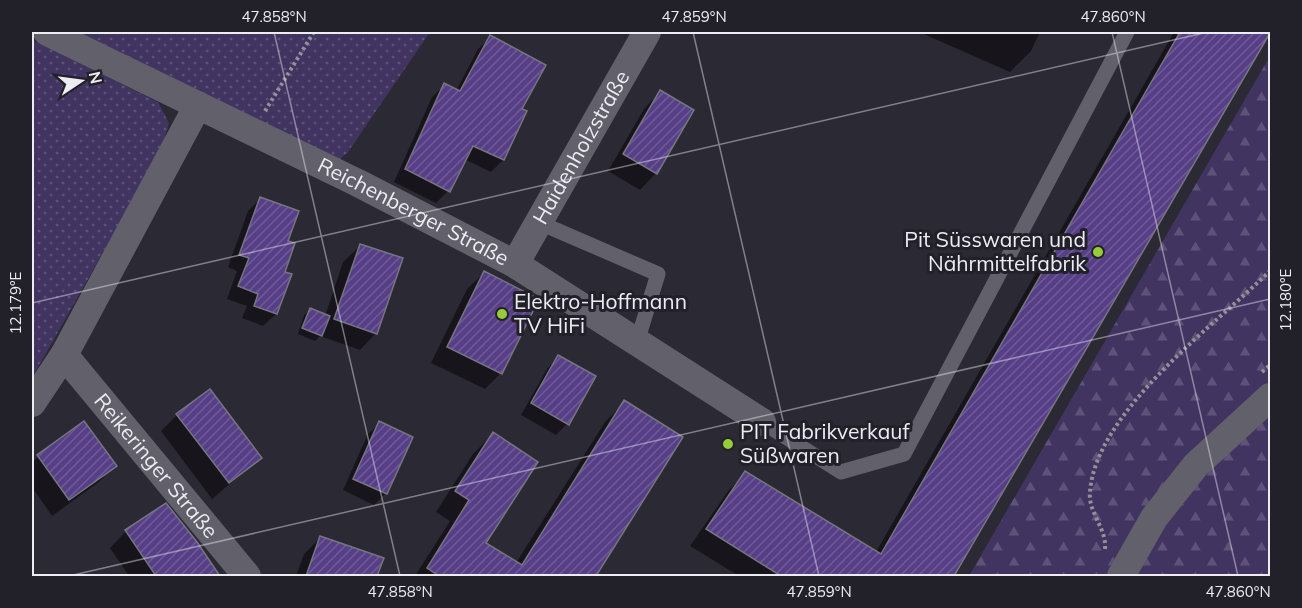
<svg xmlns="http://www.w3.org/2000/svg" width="1302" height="608" font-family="Mulish,sans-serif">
  <defs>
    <pattern id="grass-dots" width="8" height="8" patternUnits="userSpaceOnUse" patternTransform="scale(1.5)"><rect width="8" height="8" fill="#423461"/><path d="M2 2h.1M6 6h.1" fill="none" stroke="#5e5278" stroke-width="1.8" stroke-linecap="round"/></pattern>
    <pattern id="forest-firs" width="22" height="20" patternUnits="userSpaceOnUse" patternTransform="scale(1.5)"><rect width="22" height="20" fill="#423461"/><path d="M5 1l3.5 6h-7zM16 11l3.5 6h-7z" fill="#5e5278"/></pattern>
    <pattern id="building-hatch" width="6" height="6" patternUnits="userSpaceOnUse" patternTransform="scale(1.5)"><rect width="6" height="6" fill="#563f87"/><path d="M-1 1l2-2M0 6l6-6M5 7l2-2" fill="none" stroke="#6f5b98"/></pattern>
  </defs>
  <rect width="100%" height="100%" fill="#2b2933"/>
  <!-- grass -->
  <path fill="url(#grass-dots)" d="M72,32H430L348,152L338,161Z
    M32,40L158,102L169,123L162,148L32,378Z"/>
  <!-- forest -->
  <path fill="url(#forest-firs)" d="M1270,56V576H969Z"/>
  <!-- shadow -->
  <path fill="#0007" d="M919,32H1040L1031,51L1010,72Z
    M1174,32H1270L952,576H739L690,546L729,490L746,473L876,552Z
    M491,37L520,109L525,112L503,160L491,172L464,159L448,191L436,203L394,182L432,97L445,85L456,91L478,49Z
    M660,92L656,173L640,190L608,171L644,109Z
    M261,198L286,242L283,272L290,275L276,314L263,326L242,318L247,306L227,299L237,271L228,267L248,211Z
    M360,246L376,333L360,350L320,336L315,341L298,334L304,315L310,310L325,316L343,262Z
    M484,273L501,373L485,389L431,363L467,289Z
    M559,357L567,424L556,435L521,415L547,369Z
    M625,402L681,437L594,576H415L450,521L436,512L473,454L493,434L484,543L516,563L605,422Z
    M177,415L260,458L212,499L161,431Z
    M84,423L115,465L99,482L52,516L32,487V462Z
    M380,423L386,493L374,505L343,490L368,434Z
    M126,531L196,543L218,576H129L110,548Z
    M321,537L382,559L375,576H296L304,554Z"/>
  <!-- building -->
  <path fill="url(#building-hatch)" stroke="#777580" stroke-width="1.5" d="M1180,32L1270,33L954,576H781L706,529L745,471L881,554Z
    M490,35L546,65L522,109L527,111L504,160L473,146L450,192L405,169L444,83L460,91Z
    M660,90L694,110L657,174L623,154Z
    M260,197L299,211L288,241L295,243L285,272L292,274L277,314L254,306L258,294L238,286L249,258L239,255Z
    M360,244L403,258L377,334L334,319Z
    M484,271L539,299L502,374L447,347Z
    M310,308L330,316L322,336L302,328Z
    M558,355L596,376L569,425L531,403Z
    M210,389L262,458L229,483L176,414Z
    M624,400L683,437L596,576H439L427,568L469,500L455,491L493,432L538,462L486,543L522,565Z
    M84,421L117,466L69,500L37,455Z
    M379,421L413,437L387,494L353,479Z
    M166,503L197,542L220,576H156L125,530Z
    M320,536L384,558L377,576H306Z"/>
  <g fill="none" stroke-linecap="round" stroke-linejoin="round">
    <!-- path -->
    <path stroke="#929098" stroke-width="4" stroke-dasharray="3 3" stroke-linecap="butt" d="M265,111L314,32
      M1262,372L1270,365
      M1105,549C1107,529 1088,512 1090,493C1094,413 1216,324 1270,271"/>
    <!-- lane -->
    <path stroke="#62606b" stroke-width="15" d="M540,223L658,274L637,342
      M762,422L841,472L904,454L1127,32"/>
    <!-- street -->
    <g stroke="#62606b" stroke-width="28">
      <path id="s1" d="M47,32L358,183L515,264L762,422"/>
      <path id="s2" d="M515,264L647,32"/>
      <path id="s3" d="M64,355L247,576"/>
      <path d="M32,403L64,355L198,105"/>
      <path d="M1121,576L1154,518L1196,465L1270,397"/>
    </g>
  </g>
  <!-- ticks -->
  <path fill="none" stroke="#eeecf3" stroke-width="1.5" stroke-opacity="0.45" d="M274,32L400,576M693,32L819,576M1112,32L1238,576M32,303L1208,32M69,576L1270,299"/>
  <!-- markers -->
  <g fill="#97cc39" stroke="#222029" stroke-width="2">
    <circle cx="1098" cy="252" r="6"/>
    <circle cx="502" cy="314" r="6"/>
    <circle cx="728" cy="444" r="6"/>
  </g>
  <g text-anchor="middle" stroke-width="6" stroke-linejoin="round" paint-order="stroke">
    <!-- street labels -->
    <g font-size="21" fill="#eeecf3" stroke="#222029">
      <text dy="7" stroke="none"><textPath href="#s2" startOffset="134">Haidenholzstraße</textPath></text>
      <text dy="7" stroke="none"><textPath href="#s1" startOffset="408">Reichenberger Straße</textPath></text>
      <text dy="7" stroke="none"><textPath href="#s3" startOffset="144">Reikeringer Straße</textPath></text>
    </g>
    <!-- poi labels -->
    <g font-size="21" fill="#eeecf3" stroke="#222029" text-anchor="start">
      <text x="1086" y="247" text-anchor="end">Pit Süsswaren und<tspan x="1086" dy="24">Nährmittelfabrik</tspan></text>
      <text x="514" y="309">Elektro-Hoffmann<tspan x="514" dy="24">TV HiFi</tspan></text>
      <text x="740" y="439">PIT Fabrikverkauf<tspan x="740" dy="24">Süßwaren</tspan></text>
    </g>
  </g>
  <!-- border -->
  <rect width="1302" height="608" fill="none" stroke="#222029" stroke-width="66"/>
  <!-- north arrow -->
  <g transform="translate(81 81) rotate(77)" stroke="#222029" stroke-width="4.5" paint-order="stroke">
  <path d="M0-4.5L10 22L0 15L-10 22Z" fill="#eeecf3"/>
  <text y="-9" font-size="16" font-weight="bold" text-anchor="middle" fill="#eeecf3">N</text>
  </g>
  <rect x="33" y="33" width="1236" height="542" fill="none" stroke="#eeecf3" stroke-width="2"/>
  <g font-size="15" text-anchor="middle" fill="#eeecf3">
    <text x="274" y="22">47.858°N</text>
    <text x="694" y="22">47.859°N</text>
    <text x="1113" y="22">47.860°N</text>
    <text transform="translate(1286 300) rotate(-90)" y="5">12.180°E</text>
    <text transform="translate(16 303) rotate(-90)" y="5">12.179°E</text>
    <text x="400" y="597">47.858°N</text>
    <text x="819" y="597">47.859°N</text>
    <text x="1238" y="597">47.860°N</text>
  </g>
</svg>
